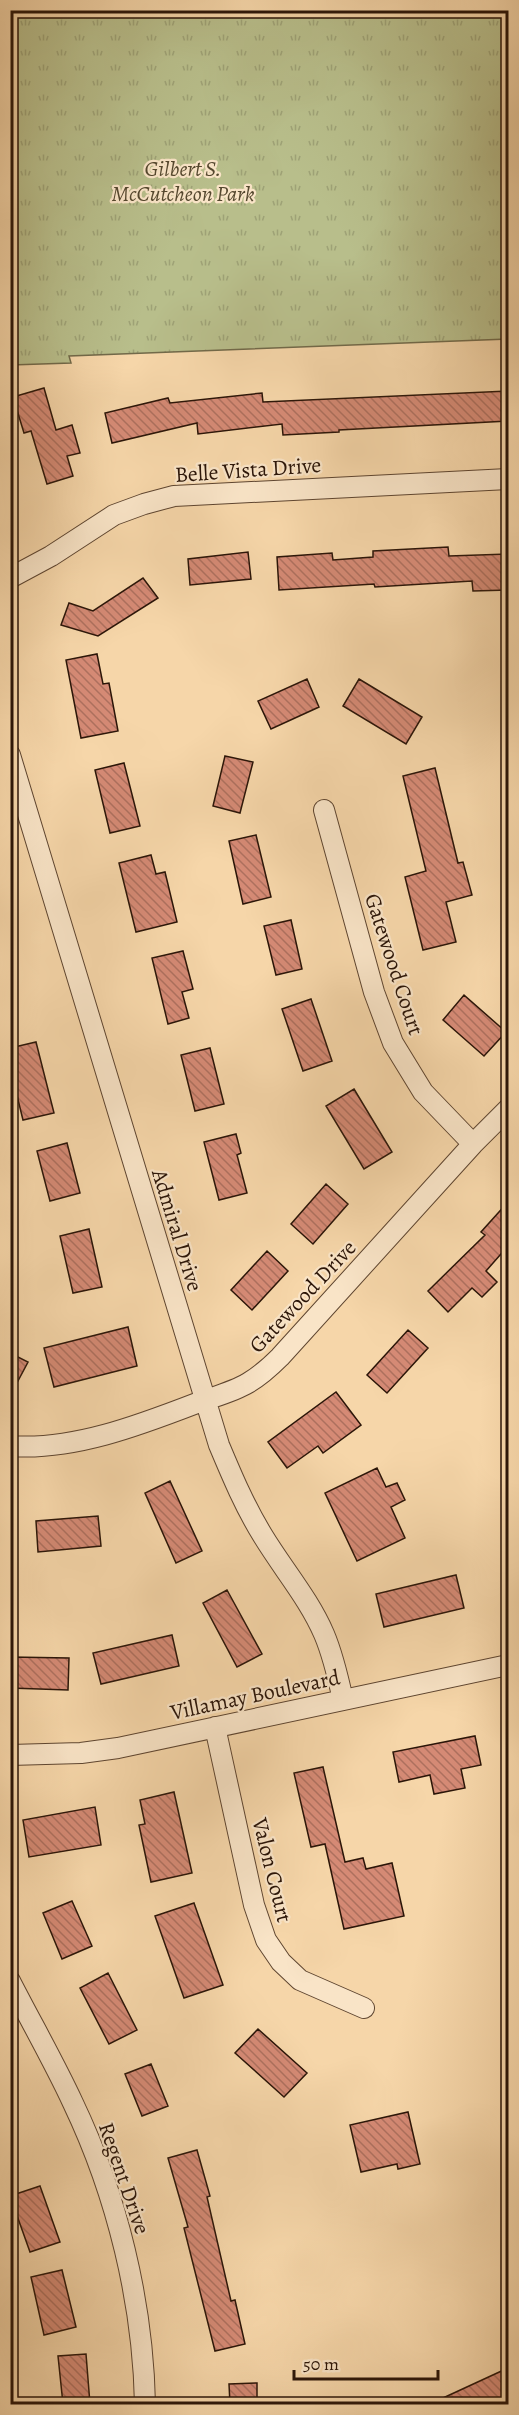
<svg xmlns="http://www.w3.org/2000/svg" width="519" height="2415" font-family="Alegreya,serif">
  <defs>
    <pattern id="park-tufts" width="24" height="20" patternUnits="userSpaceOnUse" patternTransform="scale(1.5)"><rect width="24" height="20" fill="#b8be8b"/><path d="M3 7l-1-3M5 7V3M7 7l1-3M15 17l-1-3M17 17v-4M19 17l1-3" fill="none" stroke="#9ea276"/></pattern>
    <pattern id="building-back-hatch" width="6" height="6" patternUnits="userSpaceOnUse" patternTransform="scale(1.5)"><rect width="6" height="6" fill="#d58a75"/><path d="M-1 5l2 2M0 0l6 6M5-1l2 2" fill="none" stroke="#ad705e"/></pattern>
  </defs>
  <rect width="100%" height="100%" fill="#f6d6a9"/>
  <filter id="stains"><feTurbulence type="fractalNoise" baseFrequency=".00333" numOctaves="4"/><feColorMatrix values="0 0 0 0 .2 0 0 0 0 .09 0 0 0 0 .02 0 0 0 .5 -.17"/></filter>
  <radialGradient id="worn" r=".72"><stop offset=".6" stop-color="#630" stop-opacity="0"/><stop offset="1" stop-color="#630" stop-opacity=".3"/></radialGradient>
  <!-- park -->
  <path fill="url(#park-tufts)" stroke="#726a4a" stroke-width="1.5" d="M10,11H508V339L69,356L71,363L11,365Z"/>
  <!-- building -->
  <path fill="url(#building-back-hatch)" stroke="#2b1508" stroke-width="1.5" d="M44,388L56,430L72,425L80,453L67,456L73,476L47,484L31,431L24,433L13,397Z
    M508,391V421L339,430V432L283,435L282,424L198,434L197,423L112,443L105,413L168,398L170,403L262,393L263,402Z
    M448,547L449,556L508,554V590L473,591L472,581L375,587L374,584L279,590L277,557L332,553L333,560L373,557V551Z
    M248,552L251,579L190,585L188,559Z
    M143,578L158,598L98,636L61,625L69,603L93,611Z
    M97,654L103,684L109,683L118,731L81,738L66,660Z
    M307,679L319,707L271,729L258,701Z
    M359,679L422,717L406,744L343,706Z
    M225,756L253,762L240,813L213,806Z
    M124,763L140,826L110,833L95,770Z
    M435,768L458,863L463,862L472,895L446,902L456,942L423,950L405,877L426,871L403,776Z
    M256,835L271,897L243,904L229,841Z
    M151,855L156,874L165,872L177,922L136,932L119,863Z
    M291,920L302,969L276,975L264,926Z
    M183,951L193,989L182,992L189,1018L168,1024L152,958Z
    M464,995L506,1032L484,1056L443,1020Z
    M311,999L332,1061L303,1071L282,1009Z
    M36,1042L54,1113L23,1120L10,1067V1048Z
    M210,1048L224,1104L195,1111L181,1055Z
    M354,1089L392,1152L364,1169L326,1106Z
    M236,1134L241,1153L237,1155L247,1193L219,1200L204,1142Z
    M67,1143L80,1193L50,1201L37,1151Z
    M326,1184L348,1204L313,1244L291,1224Z
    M508,1202V1246L486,1271L497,1282L482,1297L472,1288L448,1312L428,1291L485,1235L481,1232Z
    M89,1229L102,1287L73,1293L60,1236Z
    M267,1251L288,1271L252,1310L231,1290Z
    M128,1327L137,1366L54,1387L44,1348Z
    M408,1330L428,1348L387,1393L367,1375Z
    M10,1353L28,1362L10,1396Z
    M336,1392L361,1425L323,1453L318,1446L287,1468L268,1442Z
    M377,1468L386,1487L397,1483L405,1500L391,1507L405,1538L357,1561L325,1493Z
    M170,1481L202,1551L176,1563L145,1493Z
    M98,1516L101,1546L38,1552L36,1521Z
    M456,1575L464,1608L384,1627L376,1594Z
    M227,1590L262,1654L237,1667L203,1603Z
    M172,1635L179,1666L101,1684L93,1653Z
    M10,1657L69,1658L68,1690L10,1688Z
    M475,1736L481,1765L461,1769L465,1788L434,1794L430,1775L399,1782L393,1752Z
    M323,1767L345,1862L363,1858L366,1869L392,1863L404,1916L344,1929L325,1844L311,1847L294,1773Z
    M174,1792L192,1873L151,1882L139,1825L145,1824L140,1800Z
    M95,1807L101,1845L29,1857L23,1820Z
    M72,1901L92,1946L62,1959L43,1913Z
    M194,1903L223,1985L184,1998L155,1916Z
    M108,1973L137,2030L109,2044L80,1988Z
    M258,2029L307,2073L284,2097L235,2053Z
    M151,2064L168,2106L142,2116L125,2074Z
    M408,2112L420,2164L398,2169L397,2164L361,2172L350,2125Z
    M197,2150L210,2196L207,2197L231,2301L235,2300L245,2344L215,2351L184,2228L188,2227L168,2158Z
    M40,2186L60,2242L30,2252L10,2196Z
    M62,2270L76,2327L44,2335L31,2277Z
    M86,2354L90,2404H63L58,2356Z
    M508,2368V2397L493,2404H430Z
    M257,2383V2404H230L229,2384Z"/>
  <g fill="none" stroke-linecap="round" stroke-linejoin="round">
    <defs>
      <path id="street" d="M10,578L51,556L114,515L144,504L174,496L508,479
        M10,755L219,1445C232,1476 245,1507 263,1536C283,1569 309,1599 324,1634C333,1655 338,1677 343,1700
        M324,810L374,992L393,1043L423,1092L473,1144
        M10,1446C72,1451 140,1425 197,1403C213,1397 233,1392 248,1383C260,1376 270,1367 280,1357L473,1144L508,1109
        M215,1727L254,1905L266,1940L281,1962L300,1980L364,2008
        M10,1755L81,1753L118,1748L508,1665
        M10,1981C31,2022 54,2062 73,2103C117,2195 143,2302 145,2404"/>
    </defs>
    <!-- street casing -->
    <use href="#street" stroke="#5e4530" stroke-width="22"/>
    <!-- street -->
    <use href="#street" stroke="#f9e4c7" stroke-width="20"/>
  </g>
  <g text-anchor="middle" stroke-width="4.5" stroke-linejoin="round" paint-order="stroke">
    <!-- park labels -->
    <g font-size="22" font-style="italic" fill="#55482f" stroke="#f9e4c7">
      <text x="183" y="176">Gilbert S.<tspan x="183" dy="25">McCutcheon Park</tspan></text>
    </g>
    <!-- street labels -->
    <g font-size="22" fill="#2b1508" stroke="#f9e4c7">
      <text transform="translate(248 469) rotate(-4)" y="8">Belle Vista Drive</text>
      <text transform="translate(395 964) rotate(72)" y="8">Gatewood Court</text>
      <text transform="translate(178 1230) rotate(73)" y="8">Admiral Drive</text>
      <text transform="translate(302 1296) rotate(-47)" y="8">Gatewood Drive</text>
      <text transform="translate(255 1694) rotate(-12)" y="8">Villamay Boulevard</text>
      <text transform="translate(273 1870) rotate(76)" y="8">Valon Court</text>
      <text transform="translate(125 2178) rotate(71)" y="8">Regent Drive</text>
    </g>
  </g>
  <!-- margin -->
  <rect width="519" height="2415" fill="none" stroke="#f6d6a9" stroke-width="36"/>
  <rect x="12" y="12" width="495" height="2391" fill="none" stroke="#2b1508" stroke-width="3"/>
  <rect x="18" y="18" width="483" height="2379" fill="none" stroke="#2b1508" stroke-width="1.5"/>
  <!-- scale -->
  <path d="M294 2370v9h144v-9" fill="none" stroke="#2b1508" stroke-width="3"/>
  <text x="303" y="2370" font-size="18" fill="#2b1508" stroke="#f9e4c7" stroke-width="4.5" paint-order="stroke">50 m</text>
  <rect width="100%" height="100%" filter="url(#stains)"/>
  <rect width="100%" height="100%" fill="url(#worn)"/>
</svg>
